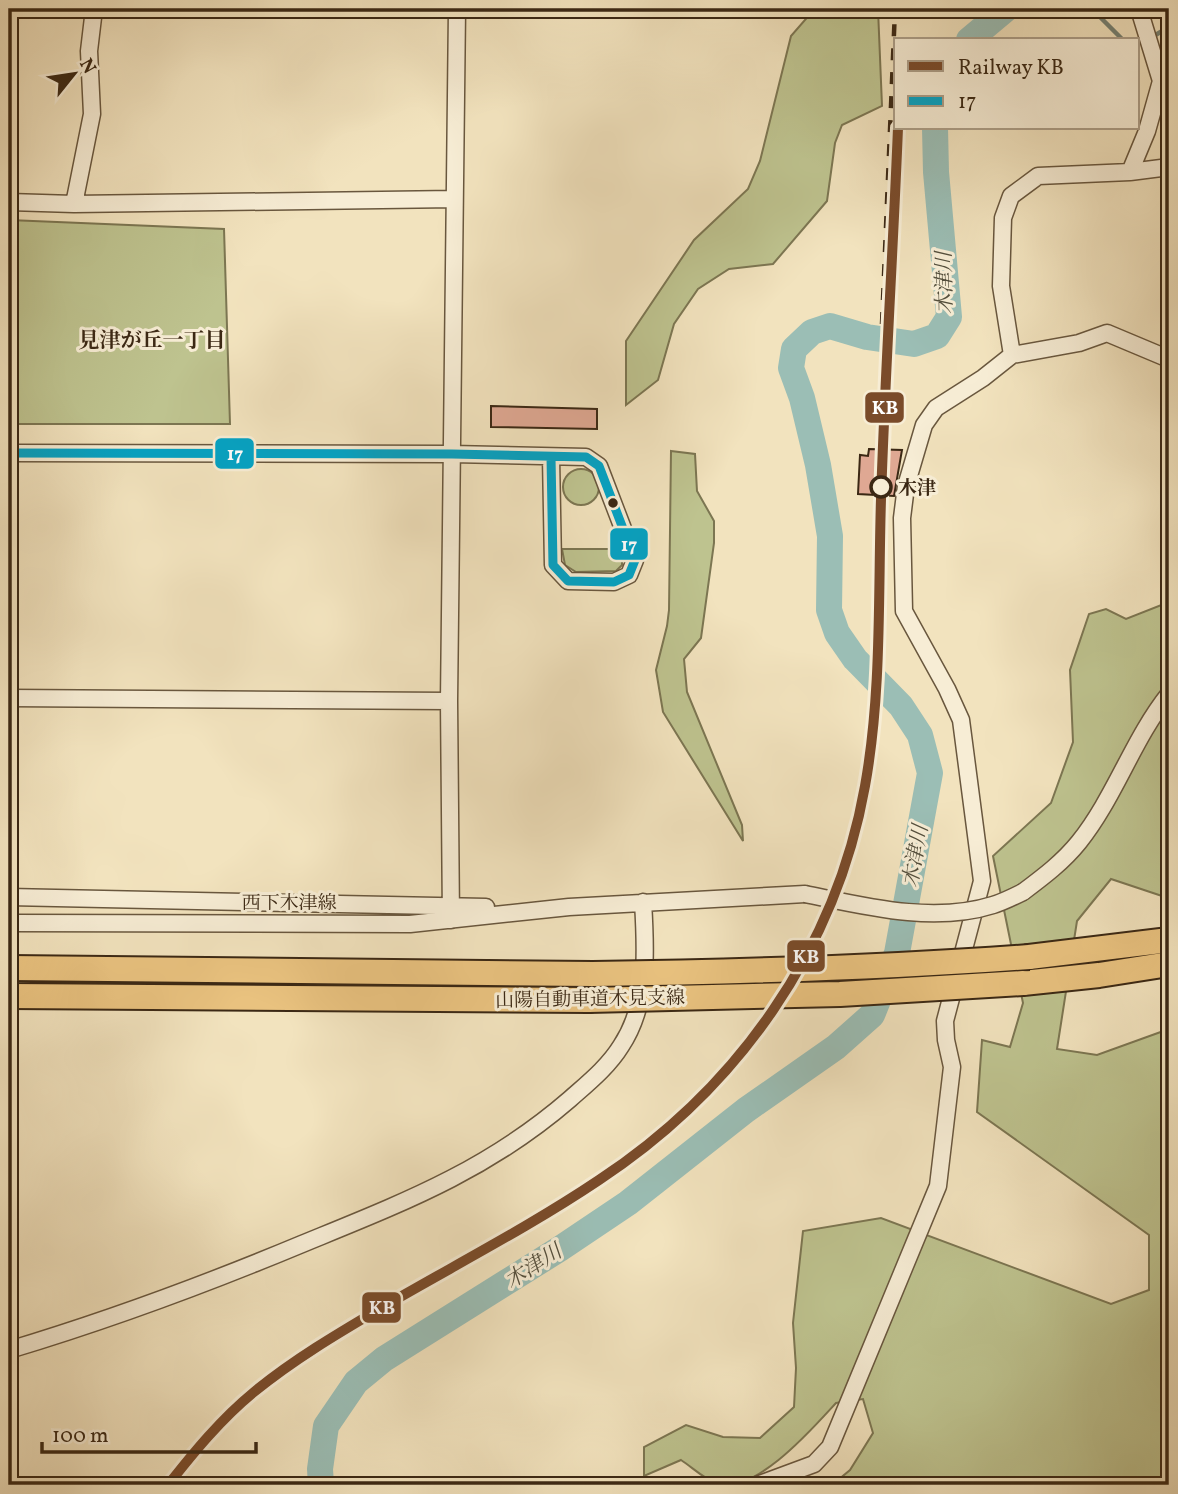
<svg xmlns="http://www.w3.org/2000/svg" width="1178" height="1494" font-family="Vollkorn,'Noto Serif JP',serif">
  <rect width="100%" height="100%" fill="#f2e3be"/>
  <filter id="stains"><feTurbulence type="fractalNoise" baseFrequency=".00286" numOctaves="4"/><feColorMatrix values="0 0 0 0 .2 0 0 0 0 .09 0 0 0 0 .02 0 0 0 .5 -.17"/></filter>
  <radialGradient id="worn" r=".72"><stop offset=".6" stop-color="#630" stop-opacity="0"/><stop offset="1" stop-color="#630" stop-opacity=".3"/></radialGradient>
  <!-- green -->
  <path fill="#bec38f" stroke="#7c7652" stroke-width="2" d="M810,9H878L882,106L842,125L835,143L827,201L773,264L729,269L698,289L674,324L658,380L626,405V341L694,240L748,189L760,161L791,36L812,12Z
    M9,220L224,229L230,424H9Z
    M671,451L695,454L697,491L714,521V543L701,638L684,659L687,692L742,825L743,841L663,712L656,670L667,626L669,610Z
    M563 487a18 18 0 1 1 36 0a18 18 0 1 1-36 0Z
    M562,549H622V565L616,571L576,572L565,565Z
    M1169,602V890L1165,897L1111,879L1077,921L1057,1049L1097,1055L1169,1029V1485H832L850,1470L873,1433L863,1399L836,1403C813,1428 756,1494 718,1484C705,1480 692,1467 681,1460L644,1476V1447L686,1425L723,1437L760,1438L794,1407L796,1368L793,1323L803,1231L881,1218L1111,1304L1149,1290V1235L977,1112L982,1040L1010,1047L1023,1003L993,856L1051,803L1073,742L1070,670L1089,614L1106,609L1126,619Z"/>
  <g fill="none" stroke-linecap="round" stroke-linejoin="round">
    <!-- stream -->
    <path stroke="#758275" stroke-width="4.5" d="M1092,9L1123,40
      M1152,37L1169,27"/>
    <!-- river -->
    <path stroke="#9bbeb5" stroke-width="26" d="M969,40L1006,9
      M321,1485L320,1469L326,1426L356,1382L384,1359L561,1248L628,1203L746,1110L836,1047L872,1015L897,953L930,773L920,735L901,706L855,659L837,633L829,610L830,536L818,465L802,398L791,368L794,349L812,332L830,326L867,337L914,344L937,336L949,317L936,172L935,128"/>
  </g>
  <!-- building -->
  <path fill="#dfa893" stroke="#3b2814" stroke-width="2" d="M491,406L597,409V429L491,427Z
    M869,449L902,450L894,496L858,494L860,455L868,456Z"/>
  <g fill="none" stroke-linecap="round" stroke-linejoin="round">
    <defs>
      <path id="minor" d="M1130,172L1169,167
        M9,202L74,204L454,199
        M74,204L92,114L89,51L94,9
        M1012,355L1001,286L1003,218L1011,196L1038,176L1130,172L1147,131L1161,81L1139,9
        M9,453L452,454L586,457L599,466L635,560L629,575L614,582L568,581L553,565L551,457
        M9,698L449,701
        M1023,892C1043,877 1063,862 1079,842C1115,797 1133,739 1169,694
        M9,897L486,907
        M451,920L449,701L457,9
        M9,923L410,924L569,907L805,894
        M9,1350C109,1320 206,1284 302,1244C402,1203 487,1171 570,1099C588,1083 608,1067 621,1046C649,1004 646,950 643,902
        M757,1485L814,1464L830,1447L938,1186L952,1067L946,1040L945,1021L982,881L961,720L947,689L904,611L902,518L906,486L924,425L936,408L983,378L1012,355L1079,343L1107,333L1169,359"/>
      <path id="highway" d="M1029,957L1169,940
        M9,968L593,974
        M1023,983L1099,975L1169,964
        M9,996L589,1000"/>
    </defs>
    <!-- minor casing -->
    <use href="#minor" stroke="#69573e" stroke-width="19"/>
    <!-- highway casing -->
    <use href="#highway" stroke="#3b2814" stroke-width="28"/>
    <!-- minor -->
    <use href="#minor" stroke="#f7edd5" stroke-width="16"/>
    <!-- highway -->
    <use href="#highway" stroke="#e9c27f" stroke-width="24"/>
    <!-- rail -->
    <path stroke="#3b2814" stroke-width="4.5" stroke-dasharray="12 12" stroke-linecap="butt" d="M882,324L895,9"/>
    <defs>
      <path id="minor-bridge" d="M805,894C864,906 933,924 993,905C1003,902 1013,897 1023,892"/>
      <path id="highway-bridge" d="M593,974C739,972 884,968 1029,957
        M589,1000L840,994L1023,983"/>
    </defs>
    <!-- minor-bridge casing -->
    <use href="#minor-bridge" stroke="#69573e" stroke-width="19" stroke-linecap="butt"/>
    <!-- highway-bridge casing -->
    <use href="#highway-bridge" stroke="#3b2814" stroke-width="28" stroke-linecap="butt"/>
    <!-- minor-bridge -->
    <use href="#minor-bridge" stroke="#f7edd5" stroke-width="16"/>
    <!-- highway-bridge -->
    <use href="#highway-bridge" stroke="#e9c27f" stroke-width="24"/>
    <defs>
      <path id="bus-1" d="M9,453L452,454L586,457L599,466L635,560L629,575L614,582L568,581L553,565L551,457"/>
    </defs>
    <!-- bus-1 casing -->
    <use href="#bus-1" stroke="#f7edd5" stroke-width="14"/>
    <!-- bus-1 -->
    <use href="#bus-1" stroke="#03a3c5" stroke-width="9"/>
    <defs>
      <path id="rail-1" d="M168,1485C194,1452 221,1419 254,1392C293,1360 337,1334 381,1308C453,1266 529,1227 599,1180C737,1089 836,950 865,786C882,692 878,594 881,499C885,375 893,252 898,128"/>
    </defs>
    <!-- rail-1 casing -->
    <use href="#rail-1" stroke="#f7edd5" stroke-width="16"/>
    <!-- rail-1 -->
    <use href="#rail-1" stroke="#7a4b2a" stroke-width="10"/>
  </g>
  <!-- markers -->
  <circle fill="#f7edd5" stroke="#3b2814" stroke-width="3.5" cx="881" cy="487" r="10"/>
  <circle fill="#3b2814" stroke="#f7edd5" stroke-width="2.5" cx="613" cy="503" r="6"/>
  <g text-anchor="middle" stroke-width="6" stroke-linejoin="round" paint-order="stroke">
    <!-- stop labels -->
    <g font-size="19" font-weight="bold" fill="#3b2814" stroke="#f7edd5" text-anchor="start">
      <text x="898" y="494">木津</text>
    </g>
    <!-- street labels -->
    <g font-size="19" fill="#3b2814" stroke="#f7edd5">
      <text x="289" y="909">西下木津線</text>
      <text transform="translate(590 998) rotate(-1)" y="7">山陽自動車道木見支線</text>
    </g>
    <!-- water labels -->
    <g font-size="21" font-style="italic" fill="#534e3c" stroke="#f7edd5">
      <text transform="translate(944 283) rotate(-91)" y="7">木津川</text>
      <text transform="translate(915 856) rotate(-80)" y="7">木津川</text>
      <text transform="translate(533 1266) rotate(-33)" y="7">木津川</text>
    </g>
    <!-- neighbourhood labels -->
    <g font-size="21" font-weight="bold" fill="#3b2814" stroke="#f7edd5">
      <text x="152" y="347">見津が丘一丁目</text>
    </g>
  </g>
  <g stroke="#f7edd5" stroke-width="2.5">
    <rect x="864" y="391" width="41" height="33" rx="7" fill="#7a4b2a"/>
    <rect x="214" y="437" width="41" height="33" rx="7" fill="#03a3c5"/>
    <rect x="609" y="527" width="40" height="34" rx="7" fill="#03a3c5"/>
    <rect x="786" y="939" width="40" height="34" rx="7" fill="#7a4b2a"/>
    <rect x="361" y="1291" width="41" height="33" rx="7" fill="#7a4b2a"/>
  </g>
  <g font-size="19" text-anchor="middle" font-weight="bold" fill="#fff">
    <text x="885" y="414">KB</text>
    <text x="235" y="460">17</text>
    <text x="629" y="551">17</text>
    <text x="806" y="963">KB</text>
    <text x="382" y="1314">KB</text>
  </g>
  <!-- margin -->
  <rect width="1178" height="1494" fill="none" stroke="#f2e3be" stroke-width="35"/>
  <rect x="10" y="10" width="1157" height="1473" fill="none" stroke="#3b2814" stroke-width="3.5"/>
  <rect x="18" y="18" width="1143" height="1459" fill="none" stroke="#3b2814" stroke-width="2"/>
  <!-- legend -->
  <rect x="894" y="38" width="245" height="91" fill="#f7edd5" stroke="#ac9e88" stroke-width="2"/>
  <rect x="908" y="61" width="35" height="10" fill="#7a4b2a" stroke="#ac9e88" stroke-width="2"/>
  <text x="958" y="74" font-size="21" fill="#3b2814">Railway KB</text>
  <rect x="908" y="96" width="35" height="10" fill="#03a3c5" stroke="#ac9e88" stroke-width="2"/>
  <text x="958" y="108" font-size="21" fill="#3b2814">17</text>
  <!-- north arrow -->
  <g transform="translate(74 74) rotate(60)" stroke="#f7edd5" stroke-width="5" paint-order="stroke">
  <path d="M0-5L12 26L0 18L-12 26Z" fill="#3b2814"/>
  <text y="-10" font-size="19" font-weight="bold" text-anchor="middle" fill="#3b2814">N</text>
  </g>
  <!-- scale -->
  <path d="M42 1442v10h214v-10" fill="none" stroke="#3b2814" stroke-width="3.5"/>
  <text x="52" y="1442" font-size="21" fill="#3b2814" stroke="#f7edd5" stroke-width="5" paint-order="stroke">100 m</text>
  <rect width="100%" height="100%" filter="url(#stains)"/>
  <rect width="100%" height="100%" fill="url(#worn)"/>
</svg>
